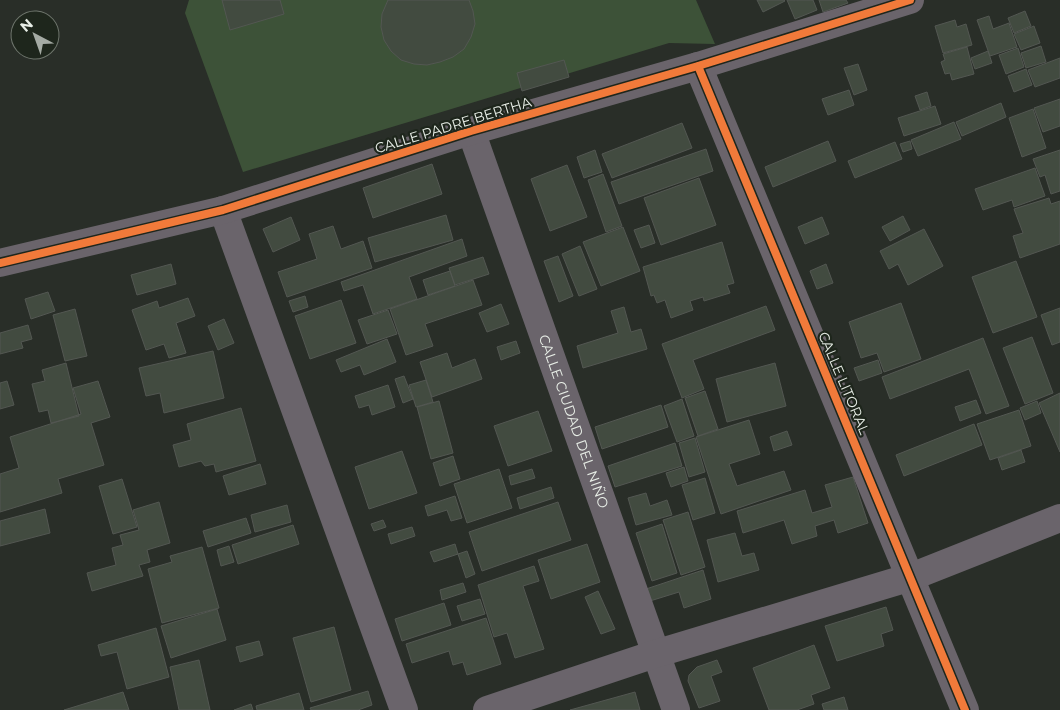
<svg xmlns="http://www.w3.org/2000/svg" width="1060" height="710" font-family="Montserrat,sans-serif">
  <rect width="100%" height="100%" fill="#292e28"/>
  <!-- green -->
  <path fill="#3d5238" d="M189,0H696L715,44L669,43L243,172L185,13Z"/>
  <!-- building -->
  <path fill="#424b40" stroke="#535752" d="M222,0H280L284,14L230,30Z
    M388,0H469L473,11L475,24L471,37L464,49L453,57L440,62L427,65L414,64L401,60L391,51L384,40L381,27L382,14Z
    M757,0H784L785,1L763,12Z
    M787,0H813L817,10L795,19Z
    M819,0H846L848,3L823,12Z
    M1025,11L1031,26L1014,33L1008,18Z
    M989,16L993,29L1009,23L1017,47L990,56L977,20Z
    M955,20L957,27L966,24L972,45L943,53L935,26Z
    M1034,26L1040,43L1021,50L1014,34Z
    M1041,46L1046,62L1026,68L1021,53Z
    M967,47L974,74L952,80L950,73L945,74L941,62L945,60L943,54Z
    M1018,48L1024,67L1006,74L999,55Z
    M988,51L992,63L975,69L971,58Z
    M1060,58V78L1035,87L1028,70Z
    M564,60L569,77L522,91L517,73Z
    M858,64L867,90L854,95L844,68Z
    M1026,69L1032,85L1014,92L1008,76Z
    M849,90L854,105L828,115L822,99Z
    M927,92L931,106L920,110L915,96Z
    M1060,99V126L1043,132L1034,108Z
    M1001,103L1006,117L962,136L956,122Z
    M935,106L941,124L904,136L898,118Z
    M1033,109L1046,148L1022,157L1009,118Z
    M954,122L961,139L918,156L911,140Z
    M682,123L692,148L612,178L602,154Z
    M828,141L836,161L773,187L765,167Z
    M910,141L912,149L903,152L900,144Z
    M895,142L902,159L855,178L848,161Z
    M706,149L713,171L619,204L611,182Z
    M595,150L602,172L584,178L577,157Z
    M1060,150V191L1051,194L1045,175L1040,177L1033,159Z
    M432,164L442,194L373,218L363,188Z
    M567,165L587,217L550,231L531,179Z
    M1035,168L1045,196L1014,207L1012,200L983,210L975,189Z
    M603,174L622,226L606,232L588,180Z
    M699,178L716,225L661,245L644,198Z
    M1049,198L1051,204L1060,201V244L1020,258L1013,236L1023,233L1014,209Z
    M446,215L453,240L375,262L368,238Z
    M903,216L910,230L890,241L882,227Z
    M291,217L300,240L273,252L263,229Z
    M822,217L829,234L805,244L798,227Z
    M649,225L655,243L641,248L634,230Z
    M333,226L341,249L363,241L372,268L287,297L278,272L317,259L309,234Z
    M623,227L640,271L601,286L583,242Z
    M924,229L943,266L908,285L898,264L889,269L880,251Z
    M462,239L467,256L409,277L417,299L373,314L363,285L344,291L341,282Z
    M722,242L734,283L727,285L730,293L704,301L703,297L690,301L693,310L671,318L665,300L657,303L654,295L651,296L643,267Z
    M580,246L597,289L579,296L562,254Z
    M558,256L573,296L559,302L544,261Z
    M483,257L489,274L455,285L449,268Z
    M1016,261L1037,317L993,333L972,277Z
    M171,264L176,284L137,295L131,275Z
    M826,264L833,283L817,289L810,271Z
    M450,271L455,286L428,295L423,280Z
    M473,280L482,305L425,324L433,346L406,355L390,309Z
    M48,292L55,311L31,319L25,299Z
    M305,296L308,307L293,312L289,301Z
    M188,298L195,316L176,323L186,353L169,358L164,344L146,350L132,310L157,301L159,308Z
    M341,300L356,343L310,359L295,316Z
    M901,303L921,359L884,372L877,353L861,358L849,322Z
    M501,304L509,324L487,332L479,313Z
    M766,306L775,330L693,360L704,389L682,398L662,344Z
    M624,307L631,332L641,329L647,349L583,368L577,346L618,333L611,311Z
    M1060,308V342L1052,345L1041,315Z
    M75,309L87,356L65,361L53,315Z
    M388,310L397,334L367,344L358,320Z
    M224,319L234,343L218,350L208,326Z
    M28,325L32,339L21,342L23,348L0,354V333Z
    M1032,337L1053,393L1025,404L1003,348Z
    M983,338L1009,406L986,414L969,369L890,399L882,377Z
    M387,339L396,362L364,375L360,365L341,372L336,360Z
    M516,341L520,353L501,360L497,347Z
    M213,351L224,398L164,413L160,393L146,396L139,368Z
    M447,353L452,368L475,359L482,379L432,397L420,362Z
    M878,360L882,373L859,381L854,368Z
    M66,363L79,416L51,423L48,410L39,412L32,384L45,381L42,370Z
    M775,363L786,406L727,422L716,379Z
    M404,376L413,399L403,403L395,379Z
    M426,380L433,402L416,407L409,385Z
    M7,381L14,405L0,409V383Z
    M98,381L110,417L91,423L104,465L58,479L62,493L0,512V474L19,468L10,437L81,414L73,388Z
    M388,385L395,407L372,415L369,405L359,408L355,396Z
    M705,391L718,429L698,436L685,398Z
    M1060,393V452L1039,403Z
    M682,399L694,436L677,442L664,406Z
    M976,400L981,413L960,421L955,407Z
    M439,401L453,453L431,459L417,407Z
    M1037,401L1041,413L1025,420L1020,408Z
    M661,405L668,427L602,449L595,427Z
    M241,408L256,461L216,472L214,464L205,466L201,461L179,467L173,445L191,440L187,424Z
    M1019,410L1031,446L990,460L977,424Z
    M538,411L552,451L508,466L494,426Z
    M749,420L760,454L729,464L737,486L784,471L791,490L721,514L696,437Z
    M974,424L982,445L904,476L896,455Z
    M787,431L792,445L774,451L770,437Z
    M695,438L705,472L689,477L679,443Z
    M675,443L682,466L615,487L608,466Z
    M1021,450L1025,462L1002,470L998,458Z
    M402,451L417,493L369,509L355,467Z
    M453,456L460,479L440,486L433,463Z
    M260,464L266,484L229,495L223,476Z
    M684,467L688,481L671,487L666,473Z
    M499,469L512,508L467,523L454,484Z
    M532,469L535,478L511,485L509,476Z
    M853,477L868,523L838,533L834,520L815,526L817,536L792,544L784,520L743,533L737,511L805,490L812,513L832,507L825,485Z
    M705,478L715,513L693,520L682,485Z
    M122,479L137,527L113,534L99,486Z
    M551,487L554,498L520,509L517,498Z
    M646,493L650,506L667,500L672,515L636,525L628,498Z
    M455,496L462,518L451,521L447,510L428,516L425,506Z
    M159,502L170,543L147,550L150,562L139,565L143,576L92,591L87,573L116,565L112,548L123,545L120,535L139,530L133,510Z
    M558,502L571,540L482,571L469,532Z
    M287,505L291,522L255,532L251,515Z
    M45,509L50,533L0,546V521Z
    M688,512L705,567L681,575L663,520Z
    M246,518L251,533L208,547L203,531Z
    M383,520L386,527L374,531L371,524Z
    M662,524L677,573L652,581L636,533Z
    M293,525L299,544L238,564L232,545Z
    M412,527L415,536L391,544L388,534Z
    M735,533L742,556L754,553L759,570L718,582L707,540Z
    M455,544L458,554L434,562L430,552Z
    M587,544L600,582L551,599L538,560Z
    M229,546L234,562L221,566L217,550Z
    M202,547L219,608L162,623L148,569L172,562L170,556Z
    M467,551L475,574L466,578L458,554Z
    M534,566L539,581L523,586L544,649L515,658L507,633L494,637L478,585Z
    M703,570L711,599L684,608L679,592L650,601L646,589Z
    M463,583L466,592L442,600L440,590Z
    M598,591L615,629L601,634L585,597Z
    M480,599L485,614L462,621L457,606Z
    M444,603L451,625L402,641L395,619Z
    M886,607L893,630L881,634L884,646L837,661L825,626Z
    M217,609L226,640L171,658L161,626Z
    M486,618L501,664L467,675L463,662L453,665L449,651L412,663L406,644Z
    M334,627L351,690L311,702L293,638Z
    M156,628L169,677L127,689L117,652L101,656L98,645Z
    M259,641L263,655L240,662L236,647Z
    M814,645L830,688L811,695L814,704L797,710H769L753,668Z
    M199,660L210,710H179L170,667Z
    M717,660L722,672L711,676L720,701L699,708L688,681L689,675L697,667Z
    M368,691L372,705L358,710H311L310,708Z
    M123,692L129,710H64Z
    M635,692L640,710H570Z
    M299,693L304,710H257L256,706Z
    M844,697L848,710H824L822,704Z
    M251,704L253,710H234Z"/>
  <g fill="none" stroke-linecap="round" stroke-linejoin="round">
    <!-- minor -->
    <g stroke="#6a646b" stroke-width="28">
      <path d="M698,66L965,710"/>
      <path id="s1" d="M471,131L676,710"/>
      <path d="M223,210L404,710"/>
      <path d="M0,263L223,210L471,131L698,66L910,0"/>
      <path d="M487,710L655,654L911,577L1060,518"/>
    </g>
    <defs>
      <path id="cycleway" d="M698,66L965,710
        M0,263L223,210L471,131L698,66L910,0"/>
    </defs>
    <!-- cycleway casing -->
    <use href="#cycleway" stroke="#1e261c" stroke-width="11"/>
    <!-- cycleway -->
    <use href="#cycleway" stroke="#f17a3a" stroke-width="8"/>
  </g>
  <g text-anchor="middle" stroke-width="4.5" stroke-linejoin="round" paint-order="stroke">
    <!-- street labels -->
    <g font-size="14" fill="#e8eee7" stroke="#1e261c">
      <text transform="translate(453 125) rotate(-17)" y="5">CALLE PADRE BERTHA</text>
      <text transform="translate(844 383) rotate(67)" y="5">CALLE LITORAL</text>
      <text dy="5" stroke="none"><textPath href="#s1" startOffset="308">CALLE CIUDAD DEL NIÑO</textPath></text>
    </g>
  </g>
  <!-- north arrow -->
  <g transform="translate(35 35) rotate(319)"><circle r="24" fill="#1e261c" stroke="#6f766d"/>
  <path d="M0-4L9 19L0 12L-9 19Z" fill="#a5aba4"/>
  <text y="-8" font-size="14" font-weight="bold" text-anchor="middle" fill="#e8eee7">N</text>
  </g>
</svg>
